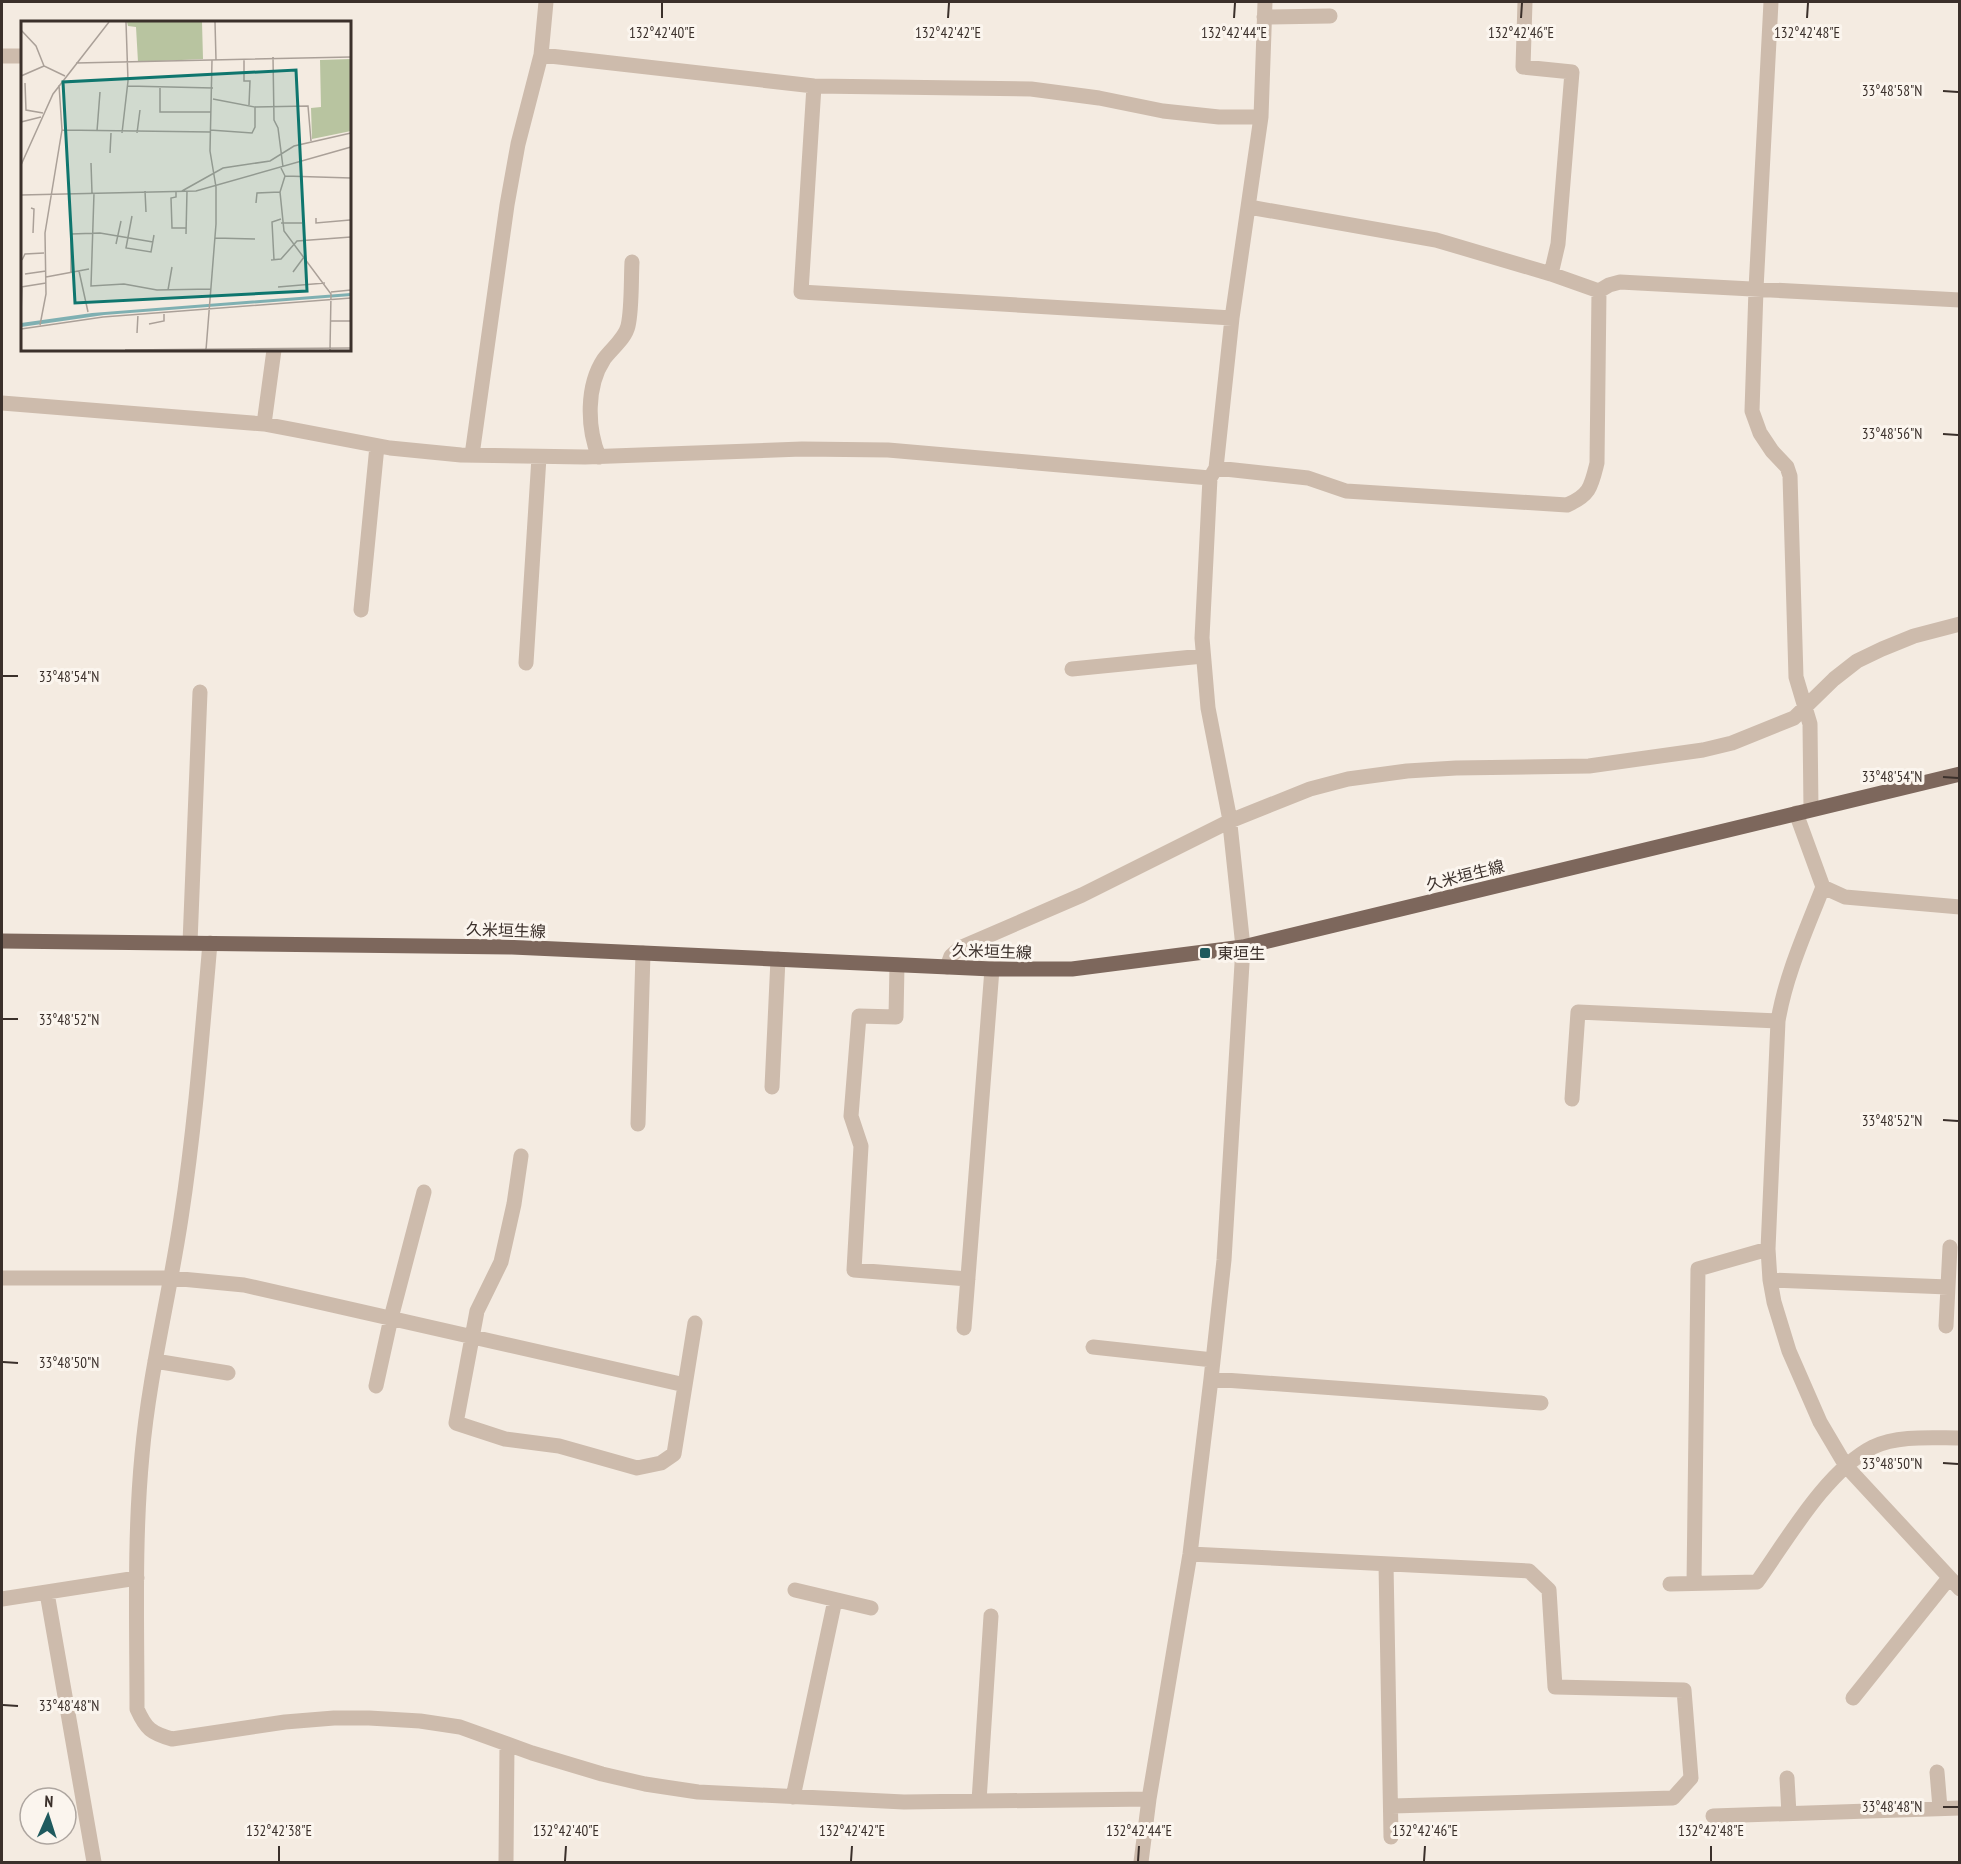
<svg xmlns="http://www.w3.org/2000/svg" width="1961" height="1864" font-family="'PT Sans Narrow','Noto Sans JP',sans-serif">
  <rect width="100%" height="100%" fill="#f4ebe1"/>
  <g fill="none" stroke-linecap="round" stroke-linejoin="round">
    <!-- minor -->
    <path stroke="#cdbbac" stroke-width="15" d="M1525,2L1523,67L1572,72L1558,244L1551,274
      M1771,2L1756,289L1752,411L1760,433L1772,451L1787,467L1790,476L1796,677L1810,724L1811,809
      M1264,17L1330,16
      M541,55L814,86L1031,89L1099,98L1163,111L1219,117H1261
      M2,56H22
      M814,86L801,292L1232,318
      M1599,291L1609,285L1620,282L1960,300
      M2,403L264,424L390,448L461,455L585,457L802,449L888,450L1210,478
      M264,424L274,350
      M472,455L507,205L518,144L541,55L546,2
      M599,457C587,428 586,386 604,359C611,349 625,339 628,326C632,309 631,280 632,262
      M1216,468L1308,478L1346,491L1567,505C1590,495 1591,487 1597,463L1599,291L1551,274L1436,240L1249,207
      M361,610L377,446
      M526,663L539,457
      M1072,669L1203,656
      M1796,813L1823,887C1806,931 1786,974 1778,1021L1768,1249L1770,1280L1774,1302L1789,1351L1820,1422L1846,1466L1960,1589
      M1823,887L1845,897L1960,907
      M190,943L200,692
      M210,943C202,1035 195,1127 181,1218C169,1298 149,1375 142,1455C134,1539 137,1625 137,1709C146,1729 151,1733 172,1739L285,1722L334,1718H369L420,1721L460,1727L532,1753L602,1774L645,1784L698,1792L904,1802L1149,1799
      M897,965L896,1017L859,1016L851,1116L861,1146L854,1270L968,1279
      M947,967L951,956L960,948L1082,895L1230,821L1310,789L1348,779L1407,771L1456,768L1589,766L1703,750L1732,743L1794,718L1834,679L1857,661L1882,649L1914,636L1960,624
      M772,1087L778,959
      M1572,1099L1578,1012L1778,1021
      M638,1124L643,953
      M521,1156L514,1204L501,1262L477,1311L456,1423L505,1439L559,1446L637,1468L661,1463L674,1454L695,1323
      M2,1278H171L244,1285L685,1385
      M1770,1280L1948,1287
      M1946,1326L1950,1247
      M964,1328L992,969
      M1093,1347L1213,1360
      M155,1361L228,1373
      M1211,1379L1541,1403
      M376,1386L391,1318L424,1192
      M1190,1554L1529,1571L1549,1590L1555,1687L1684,1690L1691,1778L1673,1798L1392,1806
      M1386,1564L1391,1837
      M1694,1583L1698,1269L1768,1249
      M1670,1584L1757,1582C1787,1540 1826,1471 1873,1447C1898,1435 1932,1438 1960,1438
      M795,1590L871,1608
      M47,1593L94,1862
      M2,1599L137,1578
      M1853,1698L1949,1578
      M1937,1772L1940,1808
      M1787,1778L1789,1814
      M793,1797L835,1600
      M979,1801L991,1616
      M1713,1816L1960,1808
      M506,1862L507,1744
      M1141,1862L1149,1799L1190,1554L1211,1379L1224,1260L1243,947L1229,815L1208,708L1202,638L1210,478L1216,468L1232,318L1261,117L1265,2"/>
    <!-- major -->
    <path stroke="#7d675c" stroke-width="15" d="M2,941L512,947L992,969H1072L1243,947L1960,774"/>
  </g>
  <!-- ticks -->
  <path fill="none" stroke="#3b302b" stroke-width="2" d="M662,18V3M948,18L949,3M1234,18L1235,3M1521,18L1522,3M1807,18L1808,3M1943,91L1958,92M1943,434L1958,435M3,676H18M1943,777L1958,778M3,1019H18M1943,1120L1958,1121M3,1362L18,1363M1943,1463L1958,1464M3,1705L18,1706M1943,1807H1958M279,1861V1846M565,1861L566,1846M851,1861L852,1846M1138,1861L1139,1846M1424,1861L1425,1846M1711,1861V1846"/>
  <!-- markers -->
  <rect fill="#1f5a5e" stroke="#fbf5ee" stroke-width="2" x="1199" y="947" width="12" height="12" rx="3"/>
  <g text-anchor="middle" stroke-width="6" stroke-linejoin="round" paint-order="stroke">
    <!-- street labels -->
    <g font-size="16" fill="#3b302b" stroke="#fbf5ee">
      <text transform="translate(1465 875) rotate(-14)" y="6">久米垣生線</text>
      <text transform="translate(506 930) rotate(2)" y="6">久米垣生線</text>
      <text transform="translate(992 951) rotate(2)" y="6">久米垣生線</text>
    </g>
    <!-- poi labels -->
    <g font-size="16" fill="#3b302b" stroke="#fbf5ee" text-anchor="start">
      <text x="1217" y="959">東垣生</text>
    </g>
  </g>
  <!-- overview -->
  <g transform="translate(21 21)">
    <rect width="330" height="330" fill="#f4ebe1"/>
    <path d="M106,1H181L182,38L117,41L115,6L107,5ZM330,38V110L291,118L290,87L300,86L299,39Z" fill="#b8c4a0"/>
    <path d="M330,272V275L83,294L0,306V302L71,292Z" fill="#7fb0b2"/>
    <path fill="none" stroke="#aaa098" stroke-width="1.5" d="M194,1L195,39M0,9L15,25L23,45L44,55M252,36L253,99L257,107L262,146M223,39V60H229L228,84M55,42L330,36M0,55L23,45M4,62L5,89L22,92M38,64L41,109M107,65L192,67M139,67V91H190M234,86L287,85L290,120M0,101L20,96M189,109L231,112L234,106V86L192,78M76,110L79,71M101,112L107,60L105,1M116,112L119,89M89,132L90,112M70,142L71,172M0,144L32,73L88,1M260,147L264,155L259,171L263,210L310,273L309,329M264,155L330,157M124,170L125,191M155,170V176L150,177L151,207H165M161,170L202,147L249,140L273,125L330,112M73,172L70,265L103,263L136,269L190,268M0,174L175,170L330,126M235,182L236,172L259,171M330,185V213M10,187L13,188L12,212M111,195L105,227L130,231L133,214M295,197V202L329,199M260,202H281M165,213L166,170M194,217L234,218M95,223L100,200M1,239L4,233L23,232M250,239L260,238L276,220L330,216M253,239L251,201L260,198M58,250L67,291M50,251V213L79,212L132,221M272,251L283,236M4,253L25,250M25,256L68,248M0,266L25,262M257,266L304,262M147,269L151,246M310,271L330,269M0,293L1,265M310,300H330M128,303L143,300V291M19,304L25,273L24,212L41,109L189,111M0,308L82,296L330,277M116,312L117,293M104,329L330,327M185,329L195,203V166L189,130L191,39"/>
    <path fill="#0f766e" fill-opacity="0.15" stroke="#0f766e" stroke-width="3" d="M275,49L286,270L54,282L42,61Z"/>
    <rect width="330" height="330" fill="none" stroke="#3b302b" stroke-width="3"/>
  </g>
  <g font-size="15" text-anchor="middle" fill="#3b302b" stroke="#fbf5ee" stroke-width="6" stroke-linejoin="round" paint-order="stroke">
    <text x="662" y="38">132°42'40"E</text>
    <text x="948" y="38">132°42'42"E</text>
    <text x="1234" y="38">132°42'44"E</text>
    <text x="1521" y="38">132°42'46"E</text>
    <text x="1807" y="38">132°42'48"E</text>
    <text x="1892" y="96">33°48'58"N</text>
    <text x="1892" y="439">33°48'56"N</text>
    <text x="69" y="682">33°48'54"N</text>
    <text x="1892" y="782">33°48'54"N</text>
    <text x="69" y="1025">33°48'52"N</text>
    <text x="1892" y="1126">33°48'52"N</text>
    <text x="69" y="1368">33°48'50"N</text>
    <text x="1892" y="1469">33°48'50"N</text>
    <text x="69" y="1711">33°48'48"N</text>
    <text x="1892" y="1812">33°48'48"N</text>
    <text x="279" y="1836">132°42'38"E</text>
    <text x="566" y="1836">132°42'40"E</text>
    <text x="852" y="1836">132°42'42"E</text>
    <text x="1139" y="1836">132°42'44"E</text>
    <text x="1425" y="1836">132°42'46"E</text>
    <text x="1711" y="1836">132°42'48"E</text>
  </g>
  <!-- border -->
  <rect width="1961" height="1864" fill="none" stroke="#3b302b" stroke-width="6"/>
  <!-- north arrow -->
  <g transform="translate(48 1816) rotate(3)"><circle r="28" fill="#fbf5ee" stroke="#aea6a0" stroke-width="1.5"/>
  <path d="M0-4.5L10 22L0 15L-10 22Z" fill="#1f5a5e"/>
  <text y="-9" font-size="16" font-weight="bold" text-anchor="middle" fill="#3b302b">N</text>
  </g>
</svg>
